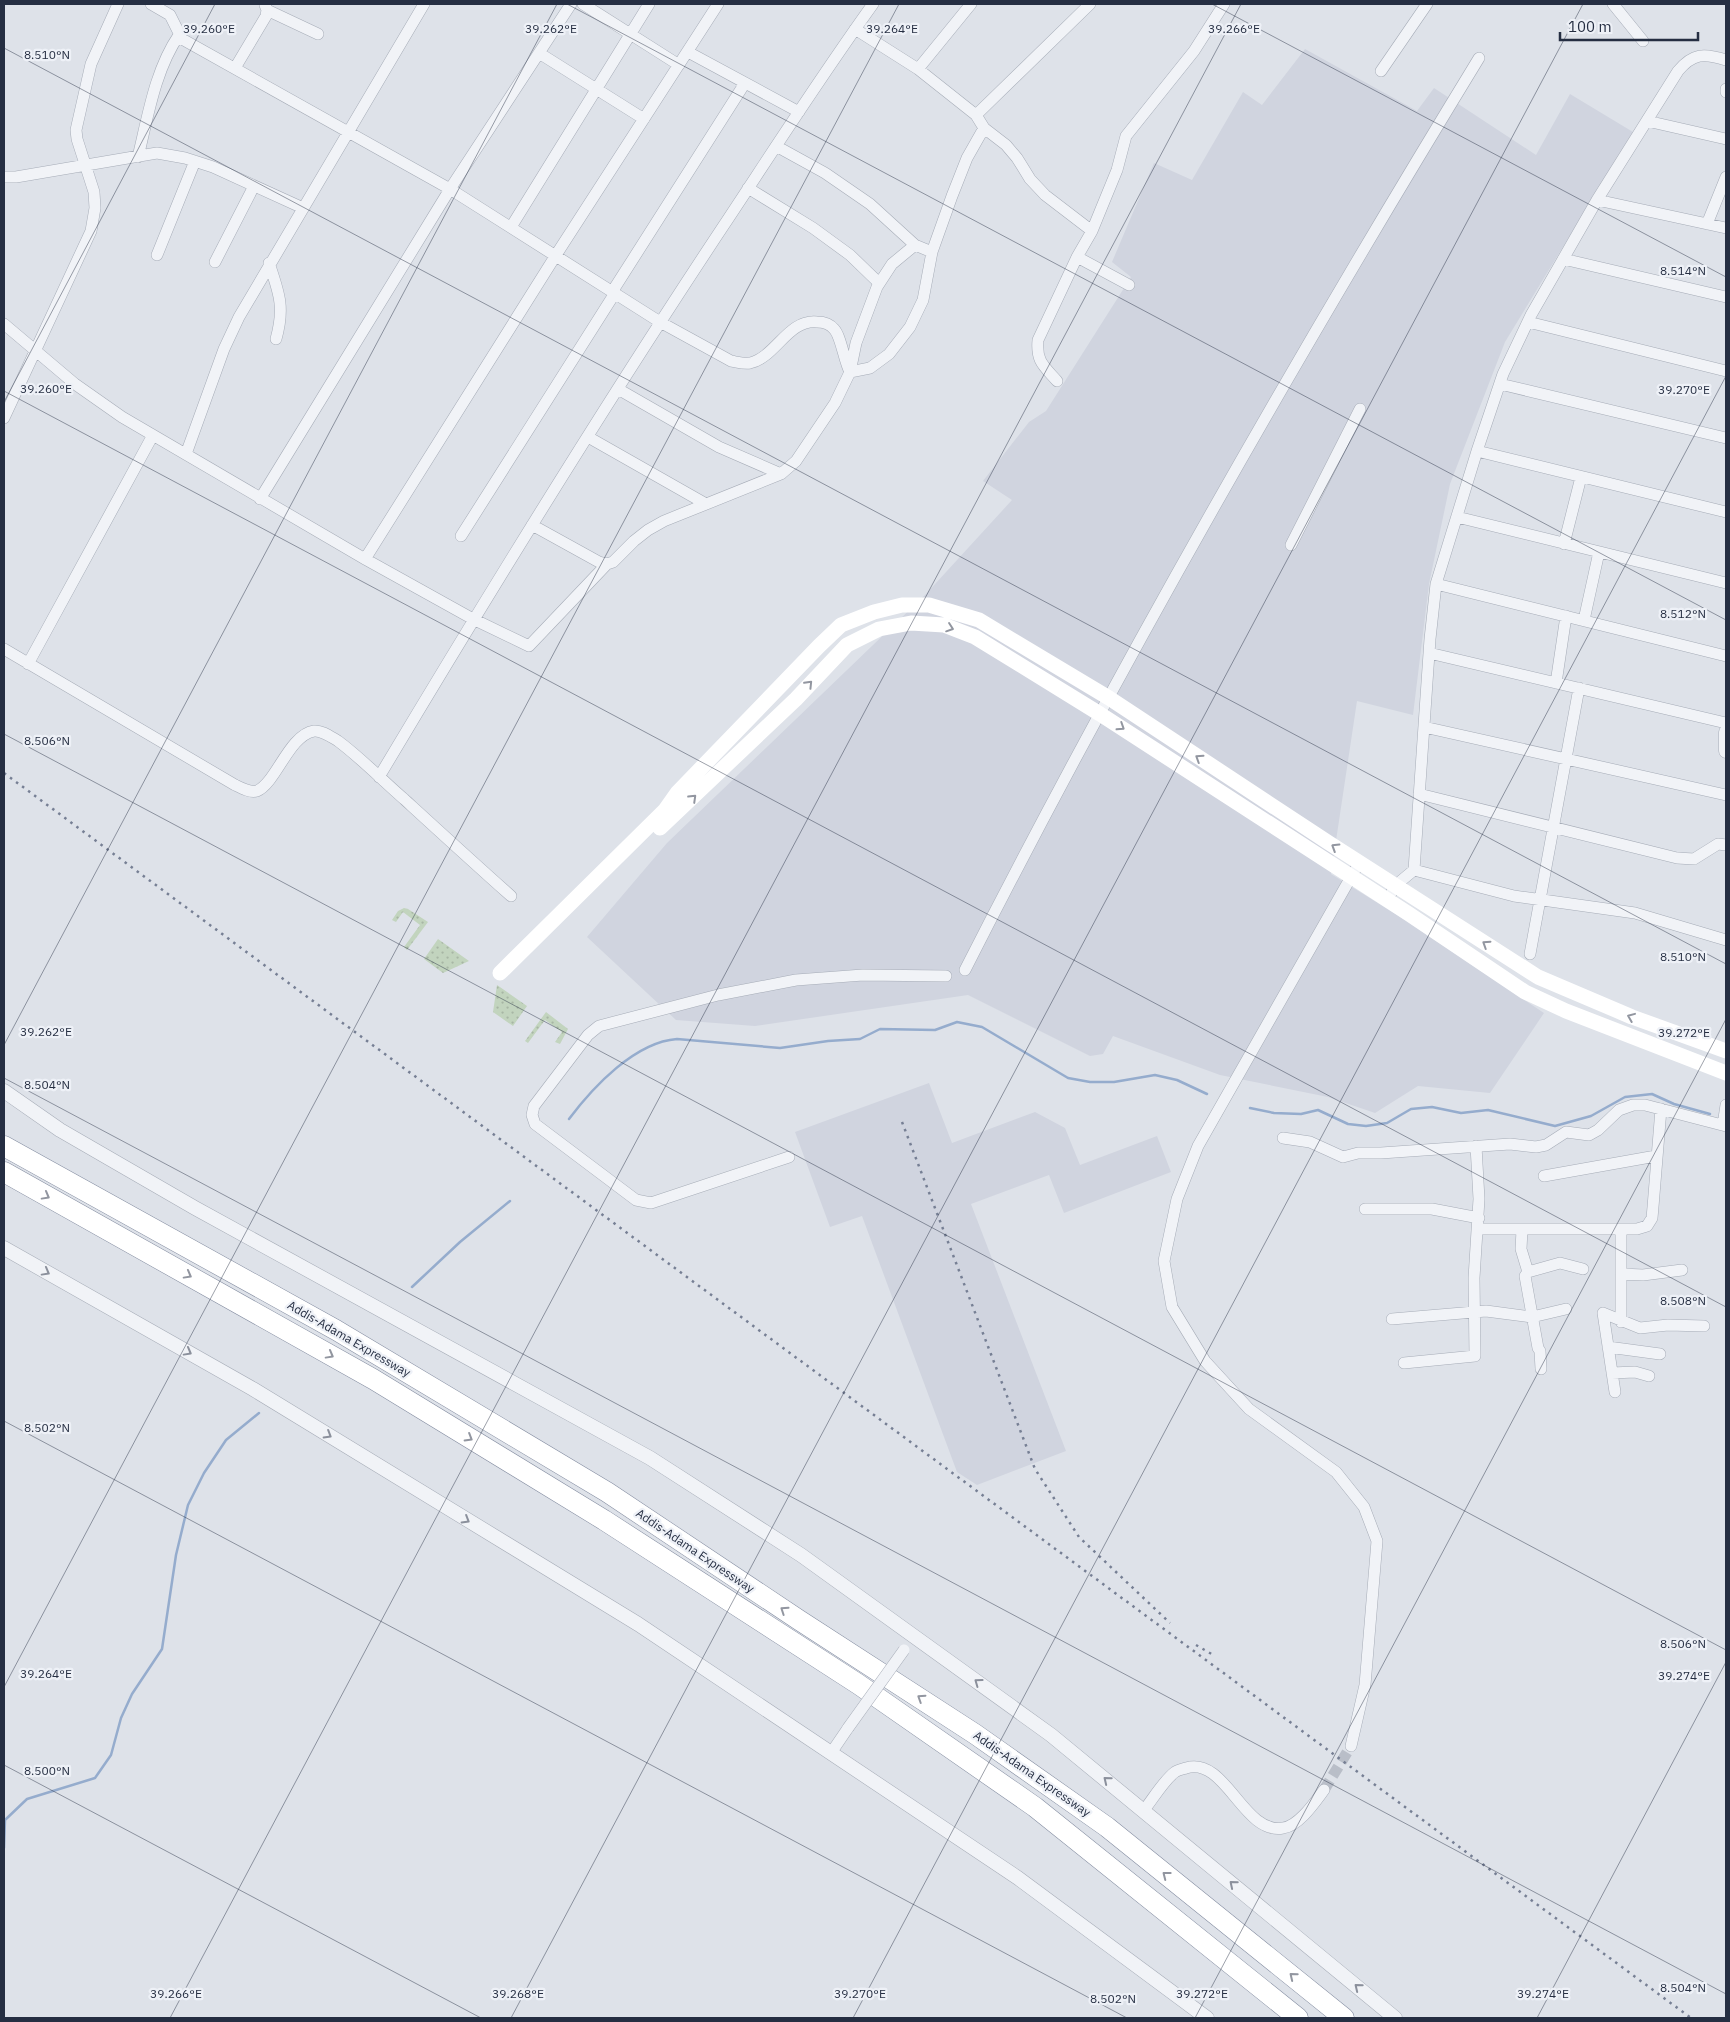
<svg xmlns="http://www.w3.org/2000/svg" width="1730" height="2022" font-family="'IBM Plex Sans',sans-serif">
  <defs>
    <pattern id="grass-dots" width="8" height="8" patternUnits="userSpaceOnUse" patternTransform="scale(1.25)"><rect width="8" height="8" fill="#c2d4be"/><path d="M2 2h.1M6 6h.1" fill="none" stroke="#a7b6a4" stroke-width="1.8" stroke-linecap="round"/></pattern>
  </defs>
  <rect width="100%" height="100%" fill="#dee2e9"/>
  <!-- built -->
  <path fill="#d0d4df" d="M1305,49L1417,111L1434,88L1536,155L1570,94L1633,132L1505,342L1450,484L1429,584L1413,715L1357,701L1331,874L1397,915L1544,1013L1490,1093L1418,1086L1375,1113L1328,1097L1220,1075L1113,1036L1103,1054L1090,1056L968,995L755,1026L676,1020L587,937L667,843L925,595L1012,500L983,481L1029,422L1046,411L1131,277L1112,262L1154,163L1192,180L1243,92L1262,105Z
    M929,1083L952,1143L1035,1112L1065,1128L1080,1165L1157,1136L1171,1172L1064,1213L1049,1175L971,1204L1066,1451L977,1485L957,1472L862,1216L830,1227L795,1132Z"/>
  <!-- grass -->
  <path fill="url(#grass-dots)" d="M404,908L408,909L428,922L407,950L404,947L420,925L403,912L396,922L392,920L398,911Z
    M438,939L469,961L443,973L424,959Z
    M497,985L527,1006L513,1026L493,1012Z
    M546,1012L568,1029L560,1044L555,1042L562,1032L545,1020L528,1043L525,1041Z"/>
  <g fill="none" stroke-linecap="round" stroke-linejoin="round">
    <!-- stream -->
    <path stroke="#95accd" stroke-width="2.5" d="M1250,1108L1274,1113L1301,1114L1318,1110L1348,1124L1366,1126L1387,1123L1411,1109L1432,1107L1461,1113L1488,1110L1555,1126L1591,1116L1625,1097L1652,1094L1674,1104L1710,1114
      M569,1119C593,1087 635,1042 677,1039L780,1048L828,1041L860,1039L880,1029L935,1030L957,1022L982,1027L1068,1078L1090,1082H1114L1155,1075L1177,1080L1207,1094
      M412,1287L460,1242L510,1201
      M4,1848L5,1820L27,1799L95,1778L111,1755L121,1718L132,1694L162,1649L176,1555L188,1505L204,1473L226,1440L259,1413"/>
    <!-- minor-tunnel -->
    <path stroke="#b9bec8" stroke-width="11" stroke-dasharray="11 5.5" stroke-linecap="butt" d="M1324,1790L1351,1746"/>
    <defs>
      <path id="minor" d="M151,4L170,15L182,39L450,189L660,322L731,361C737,362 744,364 750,363C776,357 788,319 817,322C823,322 830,324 834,329C841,336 844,361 850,372L870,368L889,354L910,327L923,300L932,252L952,196L967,158L984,128
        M583,4L679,65
        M1613,4L1643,41
        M265,5L267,10L318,34
        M855,29L918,69L976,115L984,128L1006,145L1017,158L1030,179L1045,195L1092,231
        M688,52L799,112
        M539,53L644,119
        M235,68L266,16L267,10
        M918,69L971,4
        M1381,71L1427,4
        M1726,89V92
        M976,115L1090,4
        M1647,121L1726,139
        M776,146L825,173L870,204L915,245L932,252
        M138,157C148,116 155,70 179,35
        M4,177H16L157,153L185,158L213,167L303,208
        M748,188L813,228L850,255L879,283
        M1597,200L1726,228
        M1707,224L1726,177
        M511,227L649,4
        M157,255L195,161
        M1077,257L1129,285
        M1563,259L1726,297
        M215,262L254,186
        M269,263C279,293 285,307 276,339
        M612,292L745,83
        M1528,322L1726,371
        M4,324L75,384L122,417L365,559L473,619L529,646L607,564L613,562L634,541L648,530L664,521L781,474L796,461L835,403L850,372L856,343L877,287L892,264L915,245
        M1057,381C1044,366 1036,362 1038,340L1077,257L1092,231L1117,170L1126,136L1194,51L1224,4
        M1500,384L1726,438
        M618,389L719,447L781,474
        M4,418L91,231L95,208L94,192L77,139L76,130L91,64L118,4
        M588,437L706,504
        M1477,451L1726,512
        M186,454L224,349L239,317L424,4
        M260,499L450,189L571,4
        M1457,517L1726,583
        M532,525L599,562L607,564
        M461,536L615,293
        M1564,544L1581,477
        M1291,545L1360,409
        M365,559L556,255L718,4
        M1436,584L1726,656
        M1584,620L1599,552
        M4,649L235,785C241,788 250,793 257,791C276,783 289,735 314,731C322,730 331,737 338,741C361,758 382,780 404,799C439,831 475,864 511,896
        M1429,653L1726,723
        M28,664L153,435
        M1556,683L1566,616
        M1424,727L1726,795
        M379,777C490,591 604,406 724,225C773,151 821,76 873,4
        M1419,794L1677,858L1694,859L1718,844L1726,845
        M1414,870L1514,896L1635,913L1726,940
        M1387,900L1396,885L1414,870L1430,639L1436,584L1477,451L1503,374L1531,315L1597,200L1678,71C1693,53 1704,53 1726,60
        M1530,954L1579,688
        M965,970C1123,659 1297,356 1479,58
        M1723,1125L1726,1105
        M1283,1138L1310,1142L1343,1157L1358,1153H1381L1510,1144L1536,1147L1546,1145L1566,1132L1589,1135L1598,1130L1619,1110L1633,1105H1645L1726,1126
        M789,1157L651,1203L636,1200L535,1124L532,1115L534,1106L588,1035L599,1026L718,995L796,980L863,975L946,976
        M1544,1176L1656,1156
        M1365,1209H1432L1479,1218
        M1478,1229H1637L1647,1226L1652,1218L1653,1207L1661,1109
        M1522,1230L1521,1249L1528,1272
        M1621,1274L1643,1275L1682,1270
        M1603,1313L1640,1328L1668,1325L1704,1326
        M1603,1313L1615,1392
        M1392,1319L1486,1311L1532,1317L1566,1309
        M1621,1322V1229
        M1608,1347L1660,1354
        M1404,1363L1475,1356L1474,1278L1479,1199L1476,1146
        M1541,1369L1540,1351L1538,1348L1525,1276L1528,1272L1560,1263L1583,1269
        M1612,1373L1635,1372L1649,1376
        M1351,1746L1365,1685L1377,1541L1364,1507L1336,1472L1249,1409L1205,1361L1172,1307L1164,1261L1177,1199L1198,1146L1355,870
        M831,1753L848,1728
        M1144,1810C1153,1799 1164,1780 1175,1772C1178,1770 1183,1769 1186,1768C1226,1756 1243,1835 1283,1828C1299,1826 1315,1802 1324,1790"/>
      <path id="tertiary" d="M1726,732V751
        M4,1091L60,1130L195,1208L650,1458L801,1555L1051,1735L1395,2018
        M4,1248L253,1389L638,1624L1018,1878L1207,2018"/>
      <path id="motorway" d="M4,1146L336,1330L607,1492L799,1620L975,1734L1107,1827L1344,2018
        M4,1172L373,1379L604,1520L858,1684L1035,1807L1298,2018"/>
    </defs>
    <!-- minor casing -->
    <use href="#minor" stroke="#a6acb7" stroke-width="12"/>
    <!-- tertiary casing -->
    <use href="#tertiary" stroke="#a6acb7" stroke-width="15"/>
    <!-- motorway casing -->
    <use href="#motorway" stroke="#848da1" stroke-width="21"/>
    <!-- minor -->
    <use href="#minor" stroke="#f1f3f7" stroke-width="11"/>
    <!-- tertiary -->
    <use href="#tertiary" stroke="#f1f3f7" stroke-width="14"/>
    <!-- secondary -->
    <path stroke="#fff" stroke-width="15" d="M660,828L796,699L847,645L879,629L911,623L944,625L975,637L1100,714L1409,914L1525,992L1566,1011L1726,1073
      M500,973L665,810L677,793L819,646L841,625L874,612L902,605H929L979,620L1109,698L1329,843L1538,977L1632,1017L1726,1051"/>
    <!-- motorway -->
    <use href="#motorway" stroke="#fff" stroke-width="20"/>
    <!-- rail -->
    <path stroke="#767f94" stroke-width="2.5" stroke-dasharray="2.5 5" stroke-linecap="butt" d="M4,773L1691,2018
      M902,1122L1035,1469L1079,1537L1170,1623
      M1196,1645L1215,1656"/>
    <defs>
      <path id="minor-bridge" d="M848,1728L904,1650"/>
    </defs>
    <!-- minor-bridge casing -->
    <use href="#minor-bridge" stroke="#a6acb7" stroke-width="12" stroke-linecap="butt"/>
    <!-- minor-bridge -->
    <use href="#minor-bridge" stroke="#f1f3f7" stroke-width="11"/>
  </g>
  <!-- one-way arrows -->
  <defs><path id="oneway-chevron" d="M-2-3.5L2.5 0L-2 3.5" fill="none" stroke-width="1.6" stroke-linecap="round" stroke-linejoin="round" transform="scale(1.25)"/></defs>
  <g stroke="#9296a0">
    <use href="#oneway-chevron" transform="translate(950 628) rotate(19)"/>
    <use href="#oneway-chevron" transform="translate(809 684) rotate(-46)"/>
    <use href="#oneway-chevron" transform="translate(1121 727) rotate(33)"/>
    <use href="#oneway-chevron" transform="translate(1199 758) rotate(-147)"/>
    <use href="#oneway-chevron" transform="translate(693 798) rotate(-44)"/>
    <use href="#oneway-chevron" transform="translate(1335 847) rotate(-148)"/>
    <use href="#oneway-chevron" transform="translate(1486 944) rotate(-147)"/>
    <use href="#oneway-chevron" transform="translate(1631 1017) rotate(-158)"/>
    <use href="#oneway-chevron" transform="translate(46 1196) rotate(29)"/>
    <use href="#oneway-chevron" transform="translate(188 1275) rotate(29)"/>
    <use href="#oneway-chevron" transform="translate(330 1355) rotate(29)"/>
    <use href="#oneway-chevron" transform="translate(469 1438) rotate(31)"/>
    <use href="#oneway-chevron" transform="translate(784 1610) rotate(-146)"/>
    <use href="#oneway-chevron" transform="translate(921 1698) rotate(-147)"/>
    <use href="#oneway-chevron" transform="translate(1166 1875) rotate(-142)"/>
    <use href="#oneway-chevron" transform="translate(1293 1976) rotate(-141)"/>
  </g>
  <g stroke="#8b909c">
    <use href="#oneway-chevron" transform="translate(46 1272) rotate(29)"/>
    <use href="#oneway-chevron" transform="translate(188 1352) rotate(29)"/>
    <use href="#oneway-chevron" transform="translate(328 1435) rotate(31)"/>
    <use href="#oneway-chevron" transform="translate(466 1520) rotate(31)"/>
    <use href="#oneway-chevron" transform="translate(978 1682) rotate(-144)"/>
    <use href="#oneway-chevron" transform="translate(1107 1780) rotate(-141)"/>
    <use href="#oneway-chevron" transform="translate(1233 1884) rotate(-140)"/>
    <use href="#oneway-chevron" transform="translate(1358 1987) rotate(-141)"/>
  </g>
  <!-- ticks -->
  <path fill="none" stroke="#252e42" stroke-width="1" stroke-opacity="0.45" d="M567,4L1726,620M1212,4L1726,277M4,48L1726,964M4,391L1726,1307M4,402L215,4M4,734L1726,1650M4,1045L557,4M4,1078L1726,1994M4,1421L1127,2018M4,1687L899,4M4,1765L481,2018M170,2018L1241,4M511,2018L1583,4M853,2018L1726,376M1195,2018L1726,1019M1537,2018L1726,1662"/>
  <g text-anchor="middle" stroke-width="4.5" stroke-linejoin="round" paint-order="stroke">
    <!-- street labels -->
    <g font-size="12" fill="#252e42" stroke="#eef1f7">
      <text transform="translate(349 1339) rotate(30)" y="4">Addis-Adama Expressway</text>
      <text transform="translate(695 1551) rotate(34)" y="4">Addis-Adama Expressway</text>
      <text transform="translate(1032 1774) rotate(35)" y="4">Addis-Adama Expressway</text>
    </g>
  </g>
  <g font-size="12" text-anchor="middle" fill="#252e42" stroke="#eef1f7" stroke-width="4.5" stroke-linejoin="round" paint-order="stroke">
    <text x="551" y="33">39.262°E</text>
    <text x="892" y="33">39.264°E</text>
    <text x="1234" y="33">39.266°E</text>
    <text x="209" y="33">39.260°E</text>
    <text x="47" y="59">8.510°N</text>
    <text x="1683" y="275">8.514°N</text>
    <text x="46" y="393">39.260°E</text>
    <text x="1684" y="394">39.270°E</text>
    <text x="1683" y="618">8.512°N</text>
    <text x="47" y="745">8.506°N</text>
    <text x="1683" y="961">8.510°N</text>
    <text x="46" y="1036">39.262°E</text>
    <text x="1684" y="1037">39.272°E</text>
    <text x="47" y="1089">8.504°N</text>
    <text x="1683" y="1305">8.508°N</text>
    <text x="47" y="1432">8.502°N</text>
    <text x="1683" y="1648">8.506°N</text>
    <text x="46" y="1678">39.264°E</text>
    <text x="1684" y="1680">39.274°E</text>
    <text x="47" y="1775">8.500°N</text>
    <text x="1683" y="1992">8.504°N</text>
    <text x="176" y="1998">39.266°E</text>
    <text x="518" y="1998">39.268°E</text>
    <text x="860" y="1998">39.270°E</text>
    <text x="1202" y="1998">39.272°E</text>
    <text x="1543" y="1998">39.274°E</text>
    <text x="1113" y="2003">8.502°N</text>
  </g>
  <!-- border -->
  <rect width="1730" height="2022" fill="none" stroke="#252e42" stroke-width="10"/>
  <!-- scale -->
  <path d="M1560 32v8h138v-8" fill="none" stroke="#252e42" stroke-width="2.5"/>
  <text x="1568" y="32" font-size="15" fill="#252e42" stroke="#eef1f7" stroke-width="4" paint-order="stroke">100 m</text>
</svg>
